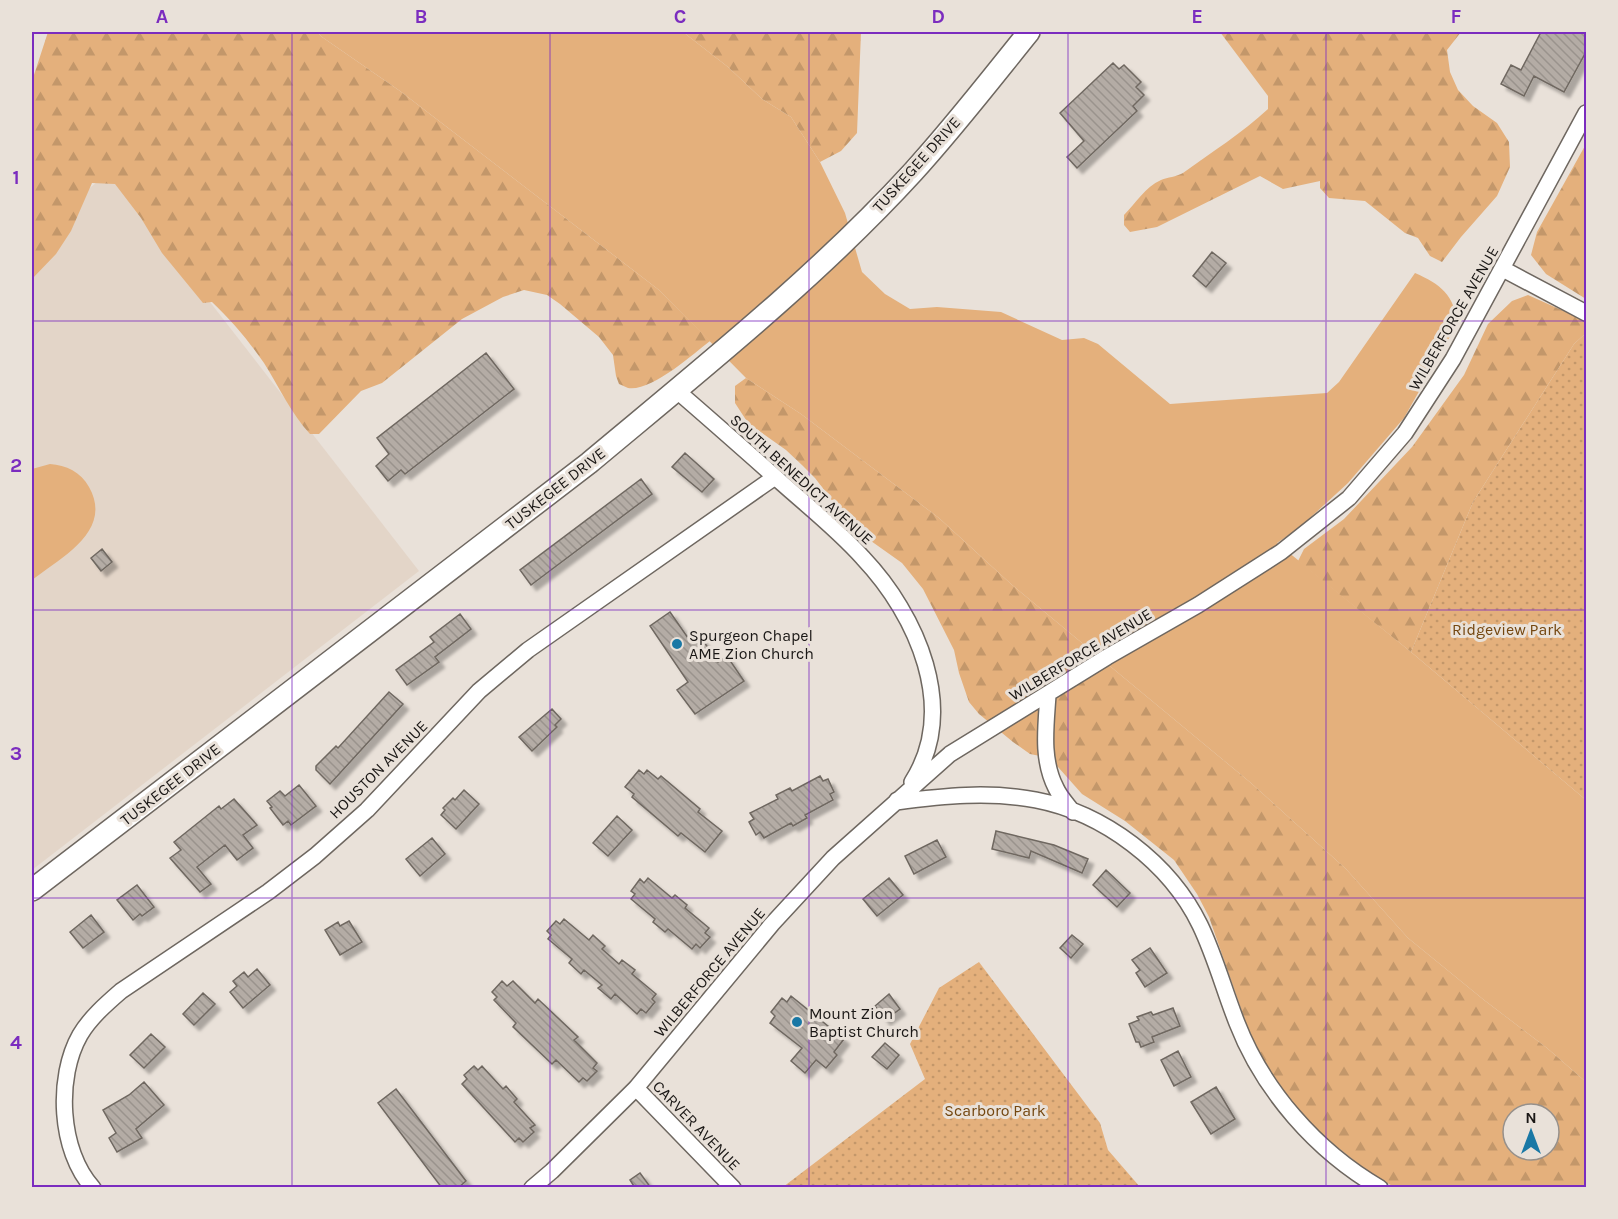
<svg xmlns="http://www.w3.org/2000/svg" width="1618" height="1219" font-family="Karla,sans-serif">
  <defs>
    <pattern id="forest-firs" width="22" height="20" patternUnits="userSpaceOnUse" patternTransform="scale(1.5)"><rect width="22" height="20" fill="#e4b07c"/><path d="M5 1l3.5 6h-7zM16 11l3.5 6h-7z" fill="#c3976a"/></pattern>
    <pattern id="park-dots" width="8" height="8" patternUnits="userSpaceOnUse" patternTransform="scale(1.5)"><rect width="8" height="8" fill="#e4b07c"/><path d="M2 2h.1M6 6h.1" fill="none" stroke="#c3976a" stroke-width="1.8" stroke-linecap="round"/></pattern>
    <pattern id="building-back-hatch" width="6" height="6" patternUnits="userSpaceOnUse" patternTransform="scale(1.5)"><rect width="6" height="6" fill="#b4aca5"/><path d="M-1 5l2 2M0 0l6 6M5-1l2 2" fill="none" stroke="#9a938d"/></pattern>
    <filter id="shadow"><feDropShadow dx="5.5" dy="5.5" stdDeviation="1.5" flood-color="#0004"/></filter>
  </defs>
  <rect width="100%" height="100%" fill="#e9e1d9"/>
  <!-- built -->
  <path fill="#e3d5c8" d="M109,172L419,571L32,870V236Z"/>
  <!-- green -->
  <path fill="#e4b07c" d="M317,32H683L728,67L762,99L791,117L820,162L845,213L862,272L885,294L910,309L937,307L1001,312L1062,340L1084,338L1098,344L1170,404L1327,393L1339,382L1415,273C1440,284 1455,295 1457,324L1404,418L1348,483L1299,528L1277,543L1411,652L1586,800V1082L1547,1048L1484,1000L1408,938L1346,869L1251,783L1011,584L939,518L801,414L746,378L659,290L400,91L322,37Z
    M50,464C66,465 81,472 89,487C114,531 60,558 32,580V469Z"/>
  <!-- forest -->
  <path fill="url(#forest-firs)" fill-rule="evenodd" d="M48,32H317L322,37L400,91L659,290L710,341C692,355 651,392 628,388C625,387 622,385 619,384L616,376L613,355L599,337L560,304L547,295L524,290L503,297L462,319L382,383L361,391L319,434H310C291,413 279,387 264,363C248,340 232,321 212,302L203,303L162,253L141,218L115,184L92,183L71,231L56,254L32,279V81Z
    M683,32H861L857,133L841,151L820,162L791,117L762,99L728,67Z
    M1220,32H1461L1447,50L1450,72L1458,90L1473,106L1497,123L1509,142L1510,167L1497,196L1461,237L1442,262L1430,256L1418,238L1405,233L1365,201L1329,198L1320,188V181L1283,189L1260,176L1157,227L1130,232L1124,225V215C1136,203 1145,187 1161,180C1168,177 1176,177 1183,173C1212,152 1242,133 1268,109V96Z
    M1586,144V299L1546,274L1531,255L1537,232Z
    M1528,295L1586,321V333L1574,344L1473,502L1411,652L1298,561L1304,549L1344,519L1412,447L1464,375L1488,324L1512,301Z
    M746,378L801,414L939,518L1011,584L1251,783L1346,869L1408,938L1484,1000L1547,1048L1586,1082V1187H1394L1367,1171L1321,1134L1287,1096L1265,1064L1247,1026L1209,917L1197,894L1174,860L1125,821L1082,794L1050,758L1030,754L1013,742L979,714L969,702L959,673L954,650L923,589L902,563L871,541L843,515L815,478L803,466L786,450L748,423L735,403V386ZM1513,1114H1549V1150H1513Z"/>
  <!-- park -->
  <path fill="url(#park-dots)" d="M1586,333V800L1411,652L1473,502L1574,344Z
    M979,962L1100,1123L1108,1150L1140,1187H783L925,1079L910,1044L939,988Z"/>
  <!-- building -->
  <path fill="url(#building-back-hatch)" stroke="#6f6861" stroke-width="1.5" filter="url(#shadow)" d="M1541,32H1587V50L1564,92L1534,76L1524,96L1501,84L1511,65L1521,70Z
    M1113,63L1119,69L1124,65L1141,82L1136,87L1144,95L1133,106L1137,111L1077,168L1067,157L1084,141L1060,113Z
    M1212,252L1226,263L1206,287L1193,276Z
    M486,353L514,389L405,474L401,470L388,481L376,466L389,454L377,438Z
    M685,453L714,479L702,492L672,467Z
    M641,479L652,494L531,585L520,570Z
    M102,549L112,562L101,571L91,558Z
    M670,612L688,638L697,632L718,662L727,656L744,681L695,714L677,690L688,682L650,626Z
    M460,614L471,629L435,657L439,662L407,685L396,670L434,642L430,637Z
    M389,692L403,704L330,784L316,770V766L336,746L338,748Z
    M552,709L561,719L555,725L557,727L532,751L519,737Z
    M639,770L644,774L647,770L658,779L661,776L700,809L698,812L722,831L705,852L681,833L678,836L632,797L634,794L625,787Z
    M820,776L823,781L828,779L834,792L830,794L833,800L805,815L807,818L793,826L791,823L764,838L760,832L756,835L749,822L754,819L750,813L778,799L776,795L790,788L792,791Z
    M299,785L316,806L291,825L288,821L283,825L270,808L272,807L267,801L280,791L285,796Z
    M464,790L479,804L456,829L441,815L445,810L443,808L453,798L455,800Z
    M234,799L257,825L243,835L253,848L237,860L225,845L197,867L211,884L200,892L170,858L181,850L174,842L219,806L221,809Z
    M617,816L632,830L608,856L593,843Z
    M996,831L1054,845L1088,859L1082,873L1031,851L1029,858L992,849Z
    M432,838L445,854L420,876L406,859Z
    M937,840L946,857L914,874L905,856Z
    M1106,870L1130,893L1117,907L1093,885Z
    M648,878L672,898L675,895L687,905L685,908L709,928L705,933L710,937L700,948L696,944L692,949L668,929L665,932L653,922L655,919L631,899L635,894L631,891L640,879L644,883Z
    M889,878L903,895L877,916L863,899Z
    M137,885L154,907L142,916L140,914L133,920L117,900Z
    M91,915L104,932L83,948L70,932Z
    M564,919L589,940L593,935L605,946L602,949L619,964L622,960L635,970L632,974L656,994L652,999L655,1002L646,1013L641,1009L637,1014L615,994L611,999L598,988L602,985L584,970L581,974L569,963L572,959L548,939L551,935L547,931L556,921L560,924Z
    M349,921L362,942L340,955L325,930L338,922L340,926Z
    M1072,935L1083,944L1071,958L1060,948Z
    M1150,948L1167,973L1145,987L1136,973L1140,970L1132,960Z
    M257,969L270,985L243,1008L230,992L237,986L233,981L244,972L248,977Z
    M502,981L507,986L513,981L535,1003L538,999L578,1037L574,1040L597,1063L593,1068L597,1071L587,1081L583,1078L579,1082L556,1060L552,1064L513,1027L516,1023L494,1000L497,997L492,992Z
    M203,993L215,1004L194,1025L183,1014Z
    M889,994L900,1009L885,1020L875,1006Z
    M791,996L844,1039L834,1052L837,1055L826,1068L816,1060L805,1073L791,1061L802,1048L770,1023L775,1016L771,1012L782,998L787,1002Z
    M1173,1008L1180,1026L1152,1037L1154,1042L1141,1047L1139,1042H1136L1129,1024L1139,1020L1137,1017L1151,1012L1153,1015Z
    M151,1034L165,1047L144,1068L130,1055Z
    M885,1043L899,1055L887,1069L872,1057Z
    M1178,1051L1191,1077L1174,1086L1161,1060Z
    M474,1066L478,1070L482,1066L503,1089L506,1086L517,1099L514,1102L535,1125L530,1128L534,1132L523,1142L519,1138L515,1142L462,1084L467,1079L464,1075Z
    M144,1082L164,1105L136,1129L142,1138L117,1152L109,1138L116,1133L103,1110L129,1095Z
    M1216,1087L1235,1119L1211,1134L1191,1102Z
    M396,1089L466,1181L458,1188H442L378,1103Z
    M640,1173L651,1188H635L630,1180Z"/>
  <g fill="none" stroke-linecap="round" stroke-linejoin="round">
    <defs>
      <path id="street" d="M1503,269L1586,313
        M676,390C712,421 747,452 783,484C810,508 839,531 863,558C917,615 959,709 912,782
        M1048,695C1046,726 1041,759 1056,788C1060,797 1067,804 1073,812
        M897,800L896,802C943,796 989,791 1036,800C1104,813 1170,863 1200,925C1215,956 1224,990 1237,1023C1263,1090 1316,1151 1380,1188
        M636,1088L733,1188
        M93,1188C59,1151 56,1077 80,1035C90,1018 106,1004 121,991L268,892L315,856L367,810L479,691L528,650L775,477
        M532,1188L552,1171L636,1088L772,924L833,858L950,754L1107,657L1198,605L1281,552L1349,498L1405,433L1453,359L1586,113"/>
      <path id="secondary" d="M32,890L589,463C699,371 817,277 913,172C954,127 991,79 1029,32"/>
    </defs>
    <!-- street casing -->
    <use href="#street" stroke="#6e6760" stroke-width="18"/>
    <!-- secondary casing -->
    <use href="#secondary" stroke="#6e6760" stroke-width="24"/>
    <!-- street -->
    <use href="#street" stroke="#fff" stroke-width="15"/>
    <!-- secondary -->
    <use href="#secondary" stroke="#fff" stroke-width="21"/>
  </g>
  <!-- grid -->
  <path fill="none" stroke="#7b2cbf" stroke-width="1.5" stroke-opacity="0.55" d="M292,32V1188M550,32V1188M809,32V1188M1068,32V1188M1326,32V1188M32,321H1586M32,610H1586M32,898H1586"/>
  <!-- markers -->
  <g fill="#1a78a5" stroke="#e9e1d9" stroke-width="2">
    <circle cx="677" cy="644" r="6"/>
    <circle cx="797" cy="1022" r="6"/>
  </g>
  <g text-anchor="middle" stroke-width="6" stroke-linejoin="round" paint-order="stroke">
    <!-- street labels -->
    <g font-size="16" fill="#1a1715" stroke="#e9e1d9">
      <text transform="translate(916 164) rotate(-48)" y="6">TUSKEGEE DRIVE</text>
      <text transform="translate(1453 318) rotate(-60)" y="6">WILBERFORCE AVENUE</text>
      <text transform="translate(802 479) rotate(42)" y="6">SOUTH BENEDICT AVENUE</text>
      <text transform="translate(555 488) rotate(-38)" y="6">TUSKEGEE DRIVE</text>
      <text transform="translate(1080 654) rotate(-31)" y="6">WILBERFORCE AVENUE</text>
      <text transform="translate(378 769) rotate(-45)" y="6">HOUSTON AVENUE</text>
      <text transform="translate(170 784) rotate(-38)" y="6">TUSKEGEE DRIVE</text>
      <text transform="translate(709 972) rotate(-50)" y="6">WILBERFORCE AVENUE</text>
      <text transform="translate(697 1125) rotate(46)" y="6">CARVER AVENUE</text>
    </g>
    <!-- park labels -->
    <g font-size="16" fill="#744710" stroke="#e9e1d9">
      <text x="1507" y="635">Ridgeview Park</text>
      <text x="995" y="1116">Scarboro Park</text>
    </g>
    <!-- poi labels -->
    <g font-size="16" fill="#1a1715" stroke="#e9e1d9" text-anchor="start">
      <text x="689" y="641">Spurgeon Chapel<tspan x="689" dy="18">AME Zion Church</tspan></text>
      <text x="809" y="1019">Mount Zion<tspan x="809" dy="18">Baptist Church</tspan></text>
    </g>
  </g>
  <!-- border -->
  <rect width="1618" height="1219" fill="none" stroke="#e9e1d9" stroke-width="66"/>
  <!-- north arrow -->
  <g transform="translate(1531 1132)"><circle r="28" fill="#e9e1d9" stroke="#96908b" stroke-width="1.5"/>
  <path d="M0-4.5L10 22L0 15L-10 22Z" fill="#1a78a5"/>
  <text y="-9" font-size="16" font-weight="bold" text-anchor="middle" fill="#1a1715">N</text>
  </g>
  <rect x="33" y="33" width="1552" height="1153" fill="none" stroke="#7b2cbf" stroke-width="2"/>
  <g font-size="20" text-anchor="middle" font-weight="bold" fill="#7b2cbf">
    <text x="162" y="23">A</text>
    <text x="421" y="23">B</text>
    <text x="680" y="23">C</text>
    <text x="938" y="23">D</text>
    <text x="1197" y="23">E</text>
    <text x="1456" y="23">F</text>
    <text x="16" y="184">1</text>
    <text x="16" y="472">2</text>
    <text x="16" y="760">3</text>
    <text x="16" y="1049">4</text>
  </g>
</svg>
